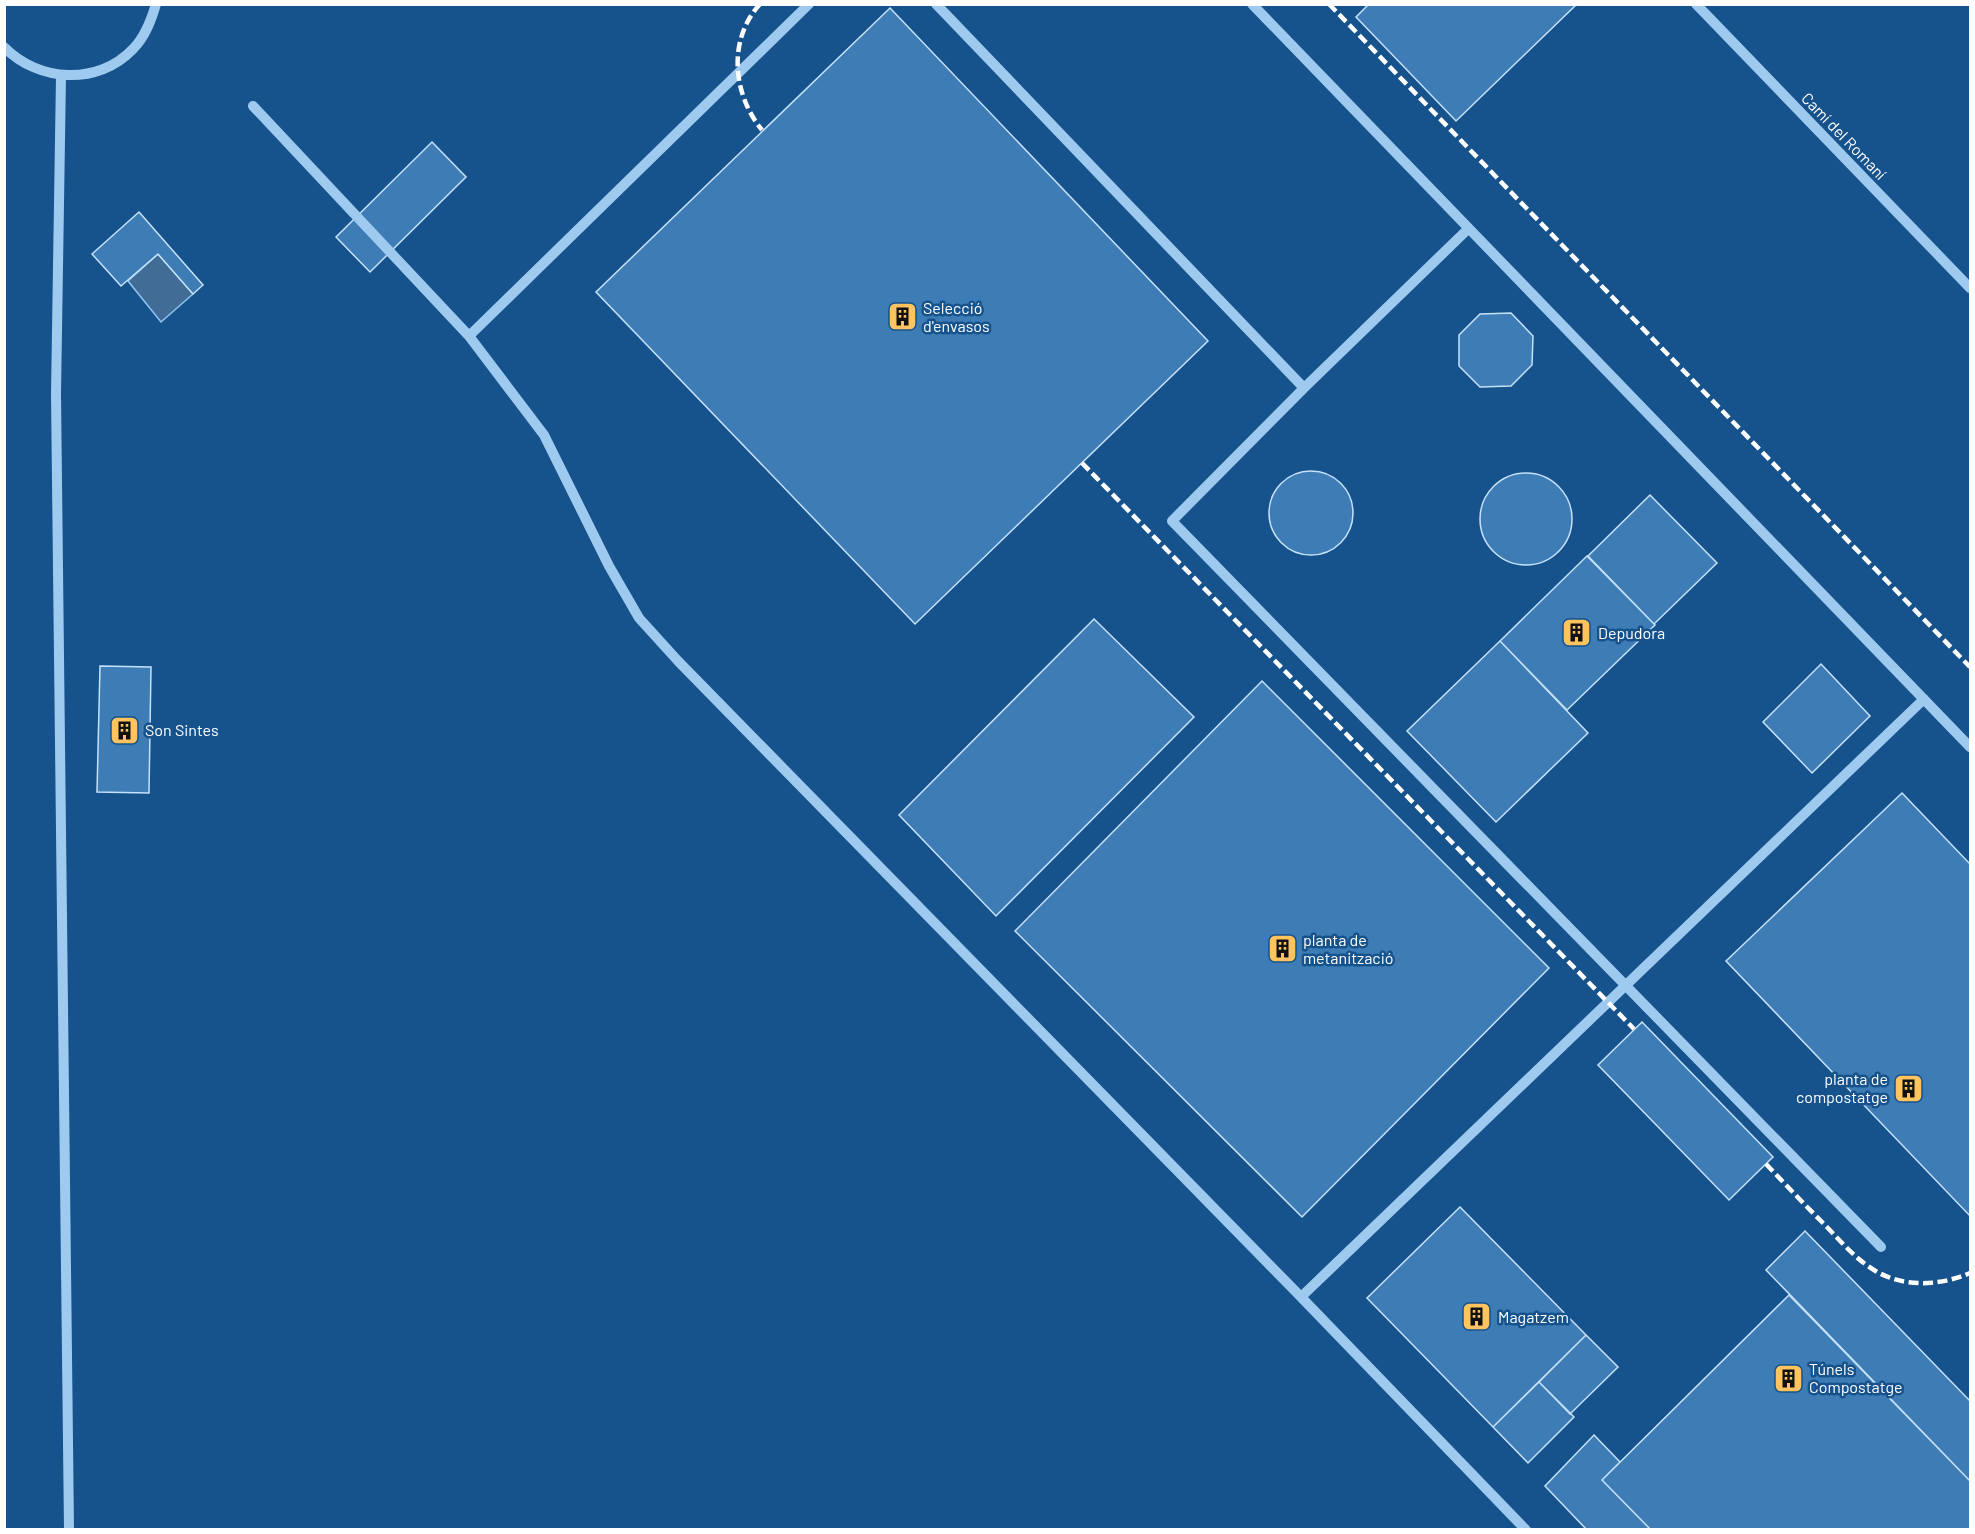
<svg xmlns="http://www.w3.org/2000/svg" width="1975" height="1534" font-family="Barlow,sans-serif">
  <rect width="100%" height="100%" fill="#16528c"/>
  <!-- water -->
  <path fill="#406c96" stroke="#91c6f2" stroke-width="1.5" d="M158,254L193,294L161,322L128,281Z"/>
  <!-- building -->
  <path fill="#3e7cb5" stroke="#c6e2fb" stroke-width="1.5" d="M1369,4H1577L1456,121L1356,17Z
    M890,8L1208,341L915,624L596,292Z
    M432,142L466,177L370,272L336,237Z
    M139,212L203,285L193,294L158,254L121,286L92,254Z
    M1511,313L1533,336L1532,365L1511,386L1480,387L1459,366V335L1480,314Z
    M1269 513a42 42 0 1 1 84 0a42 42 0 1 1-84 0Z
    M1480 519a46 46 0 1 1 92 0a46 46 0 1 1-92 0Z
    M1650,495L1717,563L1654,624L1588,556Z
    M1587,556L1655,625L1567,710L1500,641Z
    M1094,619L1194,717L996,916L899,815Z
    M1500,641L1588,733L1496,822L1407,731Z
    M1821,664L1870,716L1812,773L1763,722Z
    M100,666L151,667L149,793L97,792Z
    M1262,681L1549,968L1302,1217L1015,931Z
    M1902,793L1970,864V1216L1726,961Z
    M1642,1022L1773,1157L1729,1200L1598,1065Z
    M1460,1207L1586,1335L1493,1427L1367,1298Z
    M1805,1231L1970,1401V1481L1766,1270Z
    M1789,1295L1970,1481V1530H1651L1602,1480Z
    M1586,1335L1618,1367L1570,1414L1539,1382Z
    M1539,1382L1574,1417L1528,1463L1493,1427Z
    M1594,1435L1620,1462L1602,1480L1651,1530H1587L1545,1486Z"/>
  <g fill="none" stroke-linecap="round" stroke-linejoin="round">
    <!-- minor -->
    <path stroke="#9fcaef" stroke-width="10" d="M936,4L1304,388L1172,521L1881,1247
      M1252,4L1970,747
      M1696,4L1970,288
      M4,47C38,82 98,86 133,49C145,37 151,21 156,4
      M61,76L56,394L69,1530
      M253,106L469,336L544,435L609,566L639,618L678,661L1301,1297L1526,1530
      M469,336L809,4
      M1304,388L1468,229
      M1301,1297L1924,699"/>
    <!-- rail -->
    <path stroke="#fff" stroke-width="4.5" stroke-dasharray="10 4.5" stroke-linecap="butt" d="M760,4C727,40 733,95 762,130
      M1329,4L1970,667
      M1082,463L1634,1029
      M1766,1164C1785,1184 1804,1204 1823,1223C1839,1239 1854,1258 1874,1270C1903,1288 1940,1286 1970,1273"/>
  </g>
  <!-- icons -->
  <defs>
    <symbol id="building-square" viewBox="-11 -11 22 22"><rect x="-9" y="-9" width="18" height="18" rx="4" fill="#ffc45e" stroke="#16528c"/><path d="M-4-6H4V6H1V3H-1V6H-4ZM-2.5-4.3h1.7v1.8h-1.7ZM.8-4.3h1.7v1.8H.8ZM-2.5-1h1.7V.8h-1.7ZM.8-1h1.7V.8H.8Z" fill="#111"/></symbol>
  </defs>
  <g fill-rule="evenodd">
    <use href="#building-square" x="886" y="300" width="33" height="33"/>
    <use href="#building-square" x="1560" y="616" width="33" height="33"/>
    <use href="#building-square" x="108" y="714" width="33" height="33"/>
    <use href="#building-square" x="1266" y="932" width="33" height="33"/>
    <use href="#building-square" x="1892" y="1072" width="33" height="33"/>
    <use href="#building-square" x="1460" y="1300" width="33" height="33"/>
    <use href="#building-square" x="1772" y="1362" width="33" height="33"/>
  </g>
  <g text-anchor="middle" stroke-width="5" stroke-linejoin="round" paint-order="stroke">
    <!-- street labels -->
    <g font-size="16" fill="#fff" stroke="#16528c">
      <text transform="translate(1844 136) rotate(46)" y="6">Camí del Romaní</text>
    </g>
    <!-- poi labels -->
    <g font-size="16" fill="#fff" stroke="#16528c" text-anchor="start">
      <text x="923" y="314">Selecció<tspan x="923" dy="18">d'envasos</tspan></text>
      <text x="1598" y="639">Depudora</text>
      <text x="145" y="736">Son Sintes</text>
      <text x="1303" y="946">planta de<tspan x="1303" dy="18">metanització</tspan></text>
      <text x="1888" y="1085" text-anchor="end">planta de<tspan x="1888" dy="18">compostatge</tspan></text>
      <text x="1498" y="1323">Magatzem</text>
      <text x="1809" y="1375">Túnels<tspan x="1809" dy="18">Compostatge</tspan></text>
    </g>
  </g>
  <!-- border -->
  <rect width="1975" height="1534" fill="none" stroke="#ffffff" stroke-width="12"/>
</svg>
